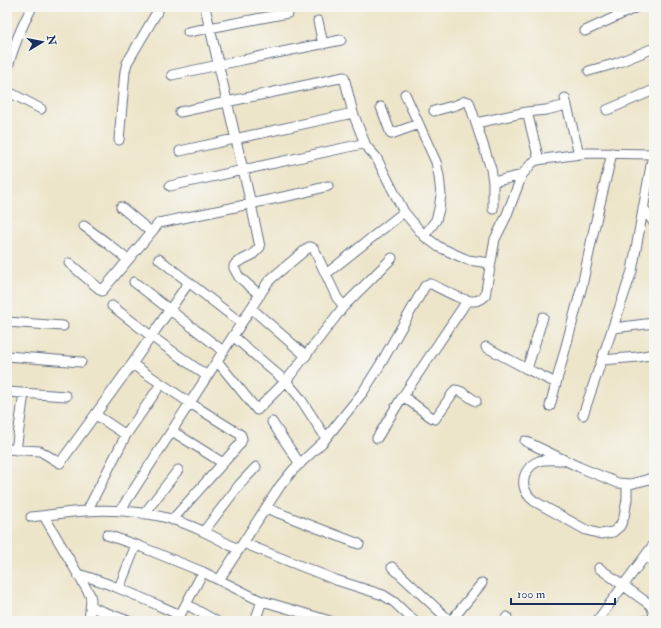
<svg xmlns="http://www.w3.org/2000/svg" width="661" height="628" font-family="'IM FELL Double Pica',serif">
  <rect width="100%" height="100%" fill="#f6f6f2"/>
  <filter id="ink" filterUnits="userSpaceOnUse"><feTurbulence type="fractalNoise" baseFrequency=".025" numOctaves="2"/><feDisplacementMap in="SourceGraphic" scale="8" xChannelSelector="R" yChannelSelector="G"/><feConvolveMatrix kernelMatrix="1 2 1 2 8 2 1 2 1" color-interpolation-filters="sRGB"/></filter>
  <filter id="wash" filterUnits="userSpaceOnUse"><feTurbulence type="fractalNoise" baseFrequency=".012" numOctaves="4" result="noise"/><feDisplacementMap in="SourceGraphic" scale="16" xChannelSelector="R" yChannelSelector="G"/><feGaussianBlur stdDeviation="0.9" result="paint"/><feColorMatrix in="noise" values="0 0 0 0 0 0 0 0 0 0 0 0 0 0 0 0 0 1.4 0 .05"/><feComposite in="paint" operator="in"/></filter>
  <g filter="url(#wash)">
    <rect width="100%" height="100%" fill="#ede5c9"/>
  </g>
  <g filter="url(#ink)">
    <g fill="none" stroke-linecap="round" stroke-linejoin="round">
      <defs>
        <path id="minor" d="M205,7L251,204L260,247L252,255L236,263L234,266V268L239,277L260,295
          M318,21L323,44
          M585,31L637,7
          M188,32L288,13
          M7,70C13,48 21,27 32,7
          M589,71L617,63L654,48
          M172,75L218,65L341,40
          M7,91L41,109
          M405,94L436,162L439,176L441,195L439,209L436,220L424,236
          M565,98L579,154
          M381,107L391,134L419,124
          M607,110L654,90
          M434,111L456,105L465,101L469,102L491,169L493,182V209
          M180,112L344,77L353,113L366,146
          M527,112L539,160
          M476,123L527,112L546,110L567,105
          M119,140L125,71L127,63L160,7
          M180,151L353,113
          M493,182L522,175
          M170,186L362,144L366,146L376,157L404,212L424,236L439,247L461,257L468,260L490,263
          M121,207L151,232
          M643,207L654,223
          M84,226L107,243L128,260
          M159,259L241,323
          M69,263L102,291L159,223L302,193L328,186
          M326,274L404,212
          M134,282L223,351
          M112,306L151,336L207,376
          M251,308L306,356
          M7,322L63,326
          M613,328L654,323
          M233,336L284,380L286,381L344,306L392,258
          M486,347L527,369L556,383
          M7,356L81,362
          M602,360L638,357L654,354
          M217,361L257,410L286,381L300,398L326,438
          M132,364L190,403L241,435L242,439L240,444L172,520
          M527,369L543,317
          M7,392L66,396
          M403,396L431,417L435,419L455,390C463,390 469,398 476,401
          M550,406L582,286L594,229L612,153
          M96,415L126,435
          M583,415L632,271L653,154
          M272,422L300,464
          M172,431L223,463
          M377,438L401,399L467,301
          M525,441L579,467L618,483L630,484L646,480L654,477
          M7,449L40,451L60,463L132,364L189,282
          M16,450L24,393
          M564,460C557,460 545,459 539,461C529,465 522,475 524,486C525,492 529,497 534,501L586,530L601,534L613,532L620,526L624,517L627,499V484
          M266,508L359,544
          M87,511L126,435L161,384
          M120,511L268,282L273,277L309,247H311L314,249L337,298L344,306
          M144,514L178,470
          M44,516L90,595L91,600L89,621
          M31,517C49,515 68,512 86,511C114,509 144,512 171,519C195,526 217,538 239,550
          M204,531L240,484L256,467
          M107,535L139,546L203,572L259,600L330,621
          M243,543L336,580L383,595L394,602L414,621
          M645,556L654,562
          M392,567L450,621
          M599,568L649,604C653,607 653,611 654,617
          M78,574C113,584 146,600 180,615
          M219,580L280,486L293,470L323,442L363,392L380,365L425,286L428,284H431C440,288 464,302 473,301C478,301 482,299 485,296L495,239L506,217L522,175L532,163L537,160L587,153L654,154
          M119,588L136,545
          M186,604L216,621
          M91,607L128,621
          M177,621L203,572
          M255,621L262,601
          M451,621L482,583
          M504,621L507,617
          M597,621L654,544
          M642,621H648"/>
      </defs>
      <!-- minor casing -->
      <use href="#minor" stroke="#646f83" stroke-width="11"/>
      <!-- minor -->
      <use href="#minor" stroke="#fff" stroke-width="9"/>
    </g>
  </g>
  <!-- margin -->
  <rect width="661" height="628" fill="none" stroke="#f6f6f2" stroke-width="24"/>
  <!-- north arrow -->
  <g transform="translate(42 42) rotate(80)" stroke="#f6f6f2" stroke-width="3" paint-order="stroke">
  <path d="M0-3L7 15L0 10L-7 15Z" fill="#1b2f5e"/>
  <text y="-6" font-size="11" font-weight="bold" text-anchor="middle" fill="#1b2f5e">N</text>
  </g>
  <!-- scale -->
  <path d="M511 598v6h104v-6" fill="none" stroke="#1b2f5e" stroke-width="2"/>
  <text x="517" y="598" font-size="12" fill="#1b2f5e" stroke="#f6f6f2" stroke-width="3" paint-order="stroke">100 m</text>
</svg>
